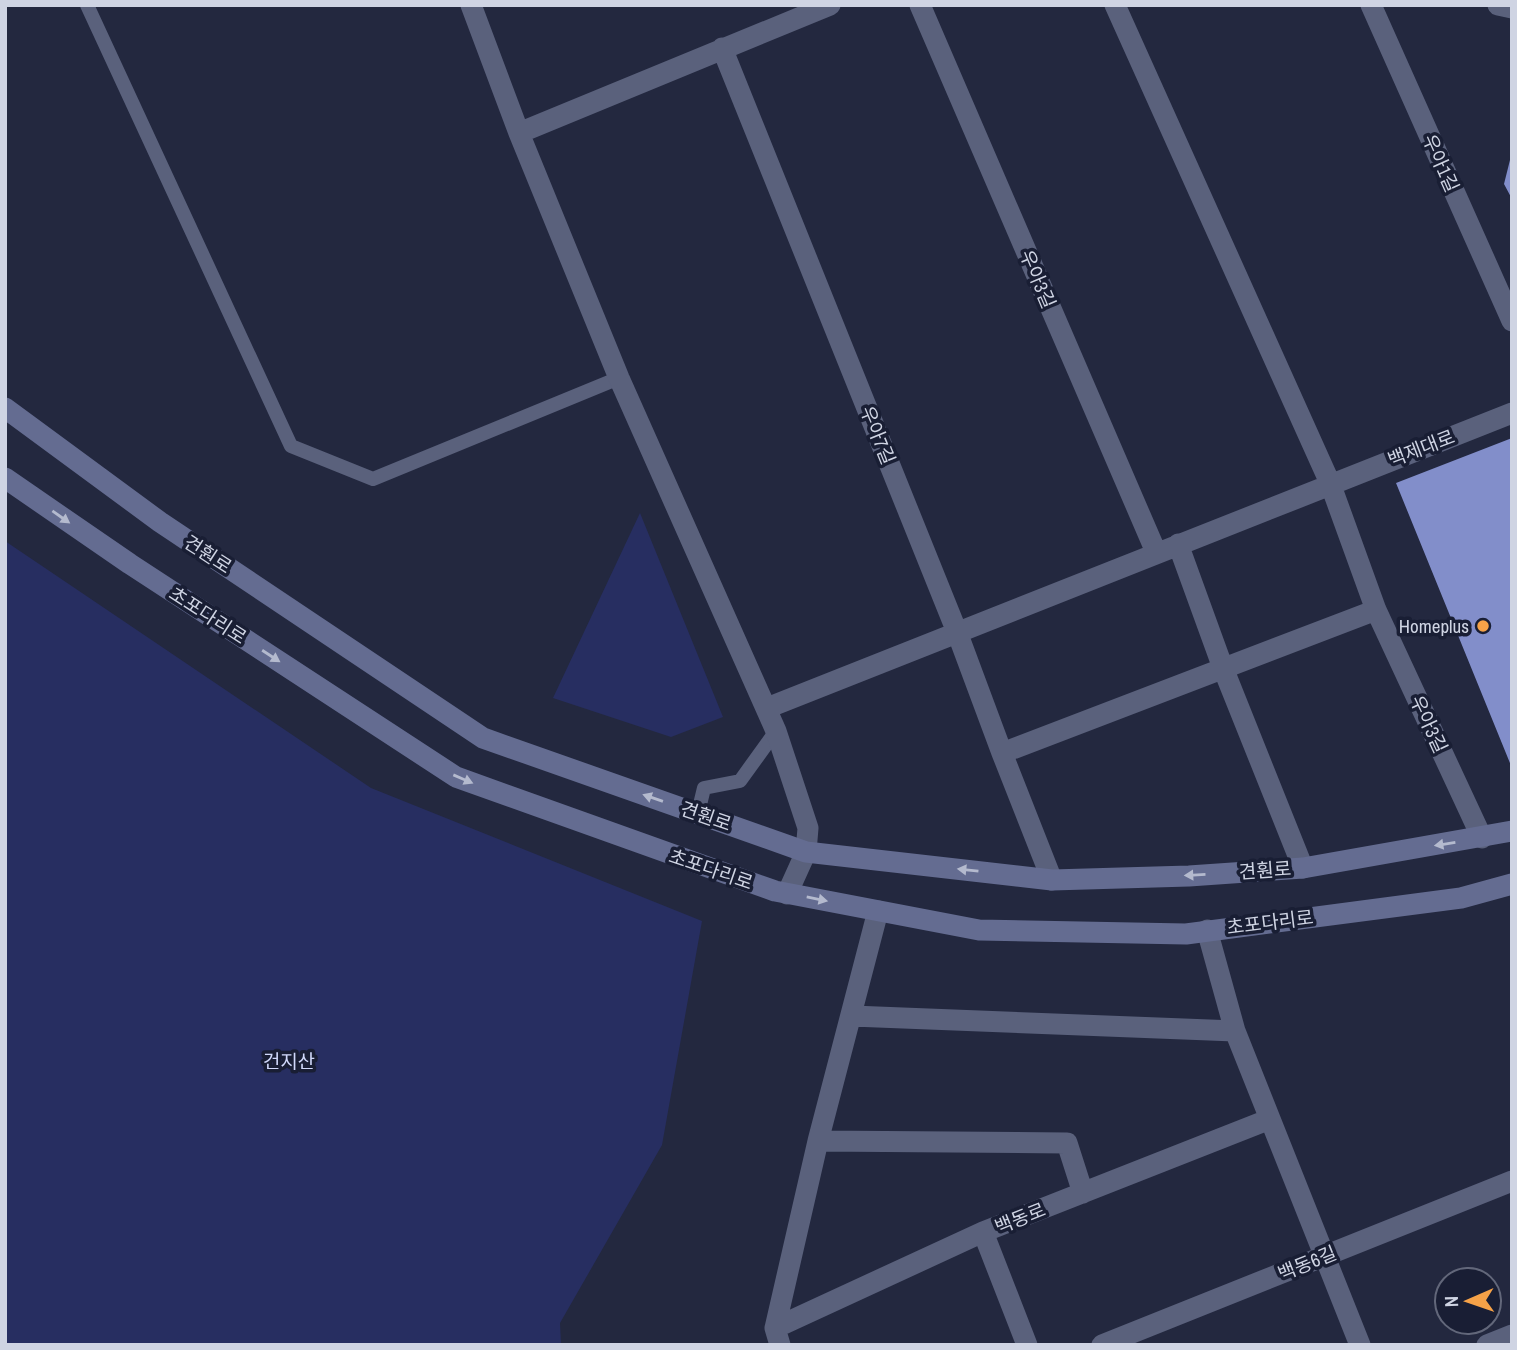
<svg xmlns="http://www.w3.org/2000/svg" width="1517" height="1350" font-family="'Archivo Narrow','Noto Sans KR',sans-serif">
  <rect width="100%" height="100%" fill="#23283f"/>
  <!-- green -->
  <path fill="#272e61" d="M640,513L723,717L671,737L553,698Z
    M5,541L371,788L702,921L662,1145L560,1323L561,1345H5Z"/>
  <!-- building -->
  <path fill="#828eca" d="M1511,156L1512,157V199L1504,184Z
    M1512,438V768L1396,483Z"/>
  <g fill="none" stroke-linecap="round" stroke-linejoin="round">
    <!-- lane -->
    <path stroke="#5a617c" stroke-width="14" d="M87,5L291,446L373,479L619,378
      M698,813L704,788L740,781L776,731"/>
    <!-- street -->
    <path stroke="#5a617c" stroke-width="21" d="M471,5L519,133L619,378L776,731L808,828L806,852L787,894
      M920,5L1156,552
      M1115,5L1330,483L1376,610L1482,838
      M1371,5L1512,321
      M1498,5L1512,8
      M722,48L957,632L1002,753L1052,880
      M519,133L830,5
      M1178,544L1223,668L1303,868
      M767,708L1512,413
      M1002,753L1376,610
      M1207,930L1235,1031L1360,1345
      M852,1016L1235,1031
      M818,1141L1067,1143L1083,1193
      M983,1232L1027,1345
      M775,1328L983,1232L1270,1119
      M780,1345L775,1328L818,1141L878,911
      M1102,1345L1512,1181
      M1487,1345L1512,1335"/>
    <!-- secondary -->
    <path stroke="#646c91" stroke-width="21" d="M5,408L160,522L483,738L806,852L1052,880L1189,876L1303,868L1512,831
      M5,478L130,564L456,777L775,891L979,930L1186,934L1461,898L1512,884"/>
  </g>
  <!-- one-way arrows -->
  <defs><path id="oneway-solid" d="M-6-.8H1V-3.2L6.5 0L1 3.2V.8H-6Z" transform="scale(1.75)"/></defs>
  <g fill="#b4bace">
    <use href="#oneway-solid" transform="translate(61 517) rotate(35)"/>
    <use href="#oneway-solid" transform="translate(271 656) rotate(33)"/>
    <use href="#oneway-solid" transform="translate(463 779) rotate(23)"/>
    <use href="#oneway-solid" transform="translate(653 798) rotate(-161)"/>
    <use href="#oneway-solid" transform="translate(1445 844) rotate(171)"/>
    <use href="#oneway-solid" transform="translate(968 870) rotate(-174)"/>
    <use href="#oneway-solid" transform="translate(1195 875) rotate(177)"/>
    <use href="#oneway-solid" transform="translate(817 899) rotate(11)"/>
  </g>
  <!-- markers -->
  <circle fill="#f6a248" stroke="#191e34" stroke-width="2.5" cx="1483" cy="626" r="7"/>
  <g text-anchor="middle" stroke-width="7" stroke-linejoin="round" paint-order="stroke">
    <!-- street labels -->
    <g font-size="19" fill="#cfd4e3" stroke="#191e34">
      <text transform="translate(1441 163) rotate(66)" y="7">우아1길</text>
      <text transform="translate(1038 279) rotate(67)" y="7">우아3길</text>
      <text transform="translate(878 435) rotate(68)" y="7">우아7길</text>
      <text transform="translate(1421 448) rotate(-21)" y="7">백제대로</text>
      <text transform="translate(208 554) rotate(33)" y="7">견훤로</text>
      <text transform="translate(208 615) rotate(33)" y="7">초포다리로</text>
      <text transform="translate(1429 724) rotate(65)" y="7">우아3길</text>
      <text transform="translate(706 816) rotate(19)" y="7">견훤로</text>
      <text transform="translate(711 869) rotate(19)" y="7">초포다리로</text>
      <text transform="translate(1265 870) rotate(-4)" y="7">견훤로</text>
      <text transform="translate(1270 922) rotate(-7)" y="7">초포다리로</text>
      <text transform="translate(1020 1218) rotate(-22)" y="7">백동로</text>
      <text transform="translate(1307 1263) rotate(-22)" y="7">백동6길</text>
    </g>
    <!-- poi labels -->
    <g font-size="19" fill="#cfd4e3" stroke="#191e34" text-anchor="end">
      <text x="1469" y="633">Homeplus</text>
    </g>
    <!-- park labels -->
    <g font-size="19" fill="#d0d8fa" stroke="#191e34">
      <text x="289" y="1068">건지산</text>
    </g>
  </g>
  <!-- border -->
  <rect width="1517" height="1350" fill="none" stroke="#cfd4e3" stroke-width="14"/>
  <!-- north arrow -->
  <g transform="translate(1468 1301) rotate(268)"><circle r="33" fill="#191e34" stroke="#62677a" stroke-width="2"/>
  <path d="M0-5L12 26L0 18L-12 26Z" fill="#f6a248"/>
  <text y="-10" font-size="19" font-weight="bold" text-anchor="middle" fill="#cfd4e3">N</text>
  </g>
</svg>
